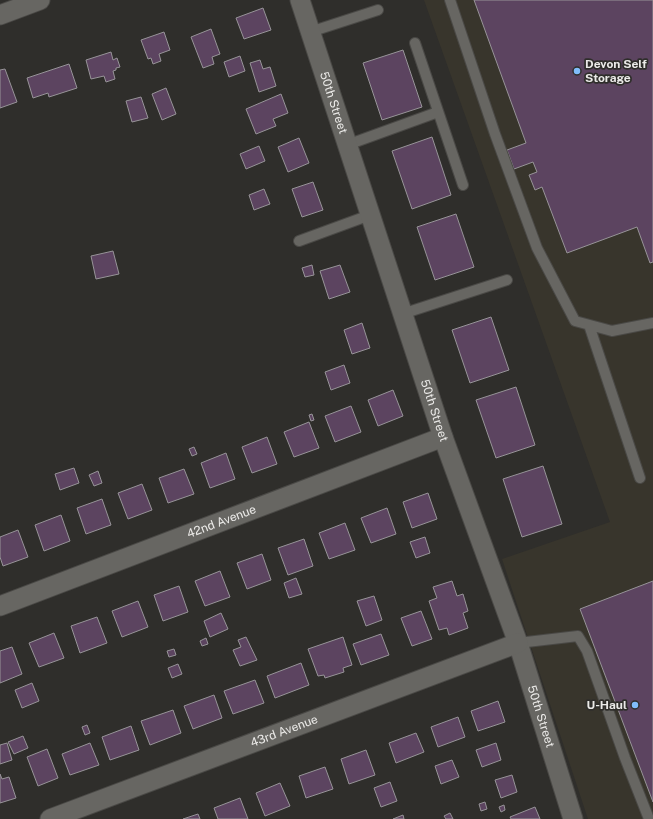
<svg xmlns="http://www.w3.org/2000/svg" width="653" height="819" font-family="'Public Sans',sans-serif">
  <rect width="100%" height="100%" fill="#2f2e2b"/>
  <!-- built -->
  <path fill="#38352c" d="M424,0H653V819H588L502,559L610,522Z"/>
  <!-- building -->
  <path fill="#5c4460" stroke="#979498" d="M474,0H653V262L650,263L637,227L567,253L542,187L535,190L529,175L537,172L533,162L514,169L507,150L526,143Z
    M263,8L271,30L244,39L236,18Z
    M211,29L220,54L212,57L214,64L203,68L191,37Z
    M164,32L170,50L159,54L161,61L153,64L151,58L148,59L141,40Z
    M403,50L422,107L382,120L363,63Z
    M111,52L113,60L117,58L120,67L116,68V70L113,71L115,79L106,82L104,76L91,79L86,60Z
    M240,56L245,71L229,77L224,62Z
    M260,60L263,69L270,67L276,86L259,92L250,63Z
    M69,64L77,88L49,97L48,93L33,98L27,78Z
    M5,69L17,102L0,108V70Z
    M166,88L176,114L162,120L152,94Z
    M281,94L288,113L273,119L276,126L256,134L246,109Z
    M141,97L148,118L132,122L126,101Z
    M432,137L451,195L412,209L392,151Z
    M299,138L309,163L288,172L278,147Z
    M259,146L265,161L246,169L240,154Z
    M313,182L323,210L302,217L292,189Z
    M264,189L270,204L254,210L249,195Z
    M456,214L474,267L435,280L417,227Z
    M113,251L119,274L96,279L91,256Z
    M312,265L314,275L305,277L302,268Z
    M340,265L350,292L329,299L320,271Z
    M491,317L509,370L470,383L452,330Z
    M362,323L370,348L352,354L344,330Z
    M344,365L350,383L331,390L325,372Z
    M516,387L535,445L496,458L476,400Z
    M393,390L403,416L378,426L368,400Z
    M351,406L361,432L335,442L325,416Z
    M312,414L314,420L311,421L309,415Z
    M309,422L319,448L294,457L284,432Z
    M267,437L277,464L252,473L242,447Z
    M194,447L197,454L192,456L189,449Z
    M226,453L235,479L210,488L201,463Z
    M543,466L562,524L522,537L503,479Z
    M74,468L79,483L60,490L55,474Z
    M184,469L194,494L168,503L159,478Z
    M98,471L102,483L94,486L89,475Z
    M142,484L152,510L128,519L118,493Z
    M428,493L437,519L412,528L403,502Z
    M102,499L111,525L86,534L77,508Z
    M387,508L396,534L371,543L361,518Z
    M61,515L70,541L44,551L35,525Z
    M345,523L355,550L329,559L319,533Z
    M18,530L28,557L3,566L0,557V537Z
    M425,537L430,553L416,558L410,542Z
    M304,539L313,566L288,575L278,548Z
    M262,554L271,580L247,589L237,563Z
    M220,571L230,597L205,606L195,581Z
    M296,578L302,594L289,598L284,583Z
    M452,581L457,596L463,594L468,611L463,613L468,628L449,635L447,628L439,630L429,601L437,598L433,587Z
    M653,581V802L580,609Z
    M179,586L188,612L163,621L154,595Z
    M374,596L382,620L366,626L357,601Z
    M138,601L148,627L122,637L112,611Z
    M421,611L432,639L412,646L401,618Z
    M221,613L228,629L210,637L204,621Z
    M97,617L107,643L80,653L71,626Z
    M54,633L64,658L39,667L29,643Z
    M381,634L389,655L361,665L353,644Z
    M246,637L257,660L240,666L233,650L241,647L238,640Z
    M343,637L352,665L343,668L344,672L325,678L324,675L318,676L308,649Z
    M206,638L208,644L202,646L200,641Z
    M12,647L22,674L0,683V651Z
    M174,649L176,655L169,657L167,651Z
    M301,663L309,685L275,698L267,676Z
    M178,664L182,674L172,678L168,668Z
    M255,680L264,703L233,714L224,691Z
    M32,683L39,701L22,708L15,690Z
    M214,695L222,718L193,729L184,706Z
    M498,701L505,722L478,731L471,711Z
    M173,710L181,733L150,745L141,721Z
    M458,717L465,737L438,747L431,727Z
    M87,725L90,733L85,735L82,727Z
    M131,726L139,750L110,760L102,737Z
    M416,733L424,752L396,763L389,743Z
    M23,736L28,748L14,754L8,742Z
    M7,743L12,760L0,764V745Z
    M90,743L99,765L70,775L62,754Z
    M496,743L501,760L482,767L476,750Z
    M47,749L58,778L38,786L27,757Z
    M366,750L375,775L349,784L341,759Z
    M452,760L459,777L441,784L435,766Z
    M325,767L333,789L306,798L299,776Z
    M0,774L2,779L9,777L16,798L0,803Z
    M512,775L517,792L501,798L495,780Z
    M390,782L397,801L381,807L374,788Z
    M280,783L290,806L265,816L256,793Z
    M240,798L248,819H218L214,808Z
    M485,802L487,809L481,811L479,804Z
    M504,805L505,810L501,812L499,807Z
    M535,807L540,819H511L510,817Z
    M450,813L453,819H446L444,816Z
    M198,814L200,819H183Z
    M403,815L404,819H393Z"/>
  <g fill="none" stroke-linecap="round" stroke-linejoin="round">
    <defs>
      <path id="service" d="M450,0L495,134L537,248L575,321L612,331L653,323
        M310,32L378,10
        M415,43L463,185
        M347,145L438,112
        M299,241L370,215
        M402,314L507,280
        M589,325L640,478
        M518,643L578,636L587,651L625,758L649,819"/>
      <g id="minor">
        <path id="s1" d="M300,0L443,437L518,643L573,819"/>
        <path d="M0,15L40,0"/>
        <path id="s2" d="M0,606L443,437"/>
        <path id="s3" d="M50,819L518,643"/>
      </g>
    </defs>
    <!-- service casing -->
    <use href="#service" stroke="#4a4946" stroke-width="12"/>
    <!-- minor casing -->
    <use href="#minor" stroke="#4a4946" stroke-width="21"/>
    <!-- service -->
    <use href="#service" stroke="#676662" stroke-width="10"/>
    <!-- minor -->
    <use href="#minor" stroke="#676662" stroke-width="19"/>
  </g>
  <!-- markers -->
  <g fill="#80bdfa" stroke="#2f2e2b" stroke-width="1.5">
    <circle cx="577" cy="71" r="4"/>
    <circle cx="635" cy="705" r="4"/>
  </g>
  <g text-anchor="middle" stroke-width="3.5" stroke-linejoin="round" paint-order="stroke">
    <!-- poi labels -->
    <g font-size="12" font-weight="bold" fill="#ebeae8" stroke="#2f2e2b" text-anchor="start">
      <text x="585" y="68">Devon Self<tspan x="585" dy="14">Storage</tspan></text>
      <text x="627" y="709" text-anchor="end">U-Haul</text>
    </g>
    <!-- street labels -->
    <g font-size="12" fill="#ebeae8" stroke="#2f2e2b">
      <text dy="4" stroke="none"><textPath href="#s1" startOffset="108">50th Street</textPath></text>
      <text dy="4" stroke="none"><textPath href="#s1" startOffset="432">50th Street</textPath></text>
      <text dy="4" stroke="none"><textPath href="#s2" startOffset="237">42nd Avenue</textPath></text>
      <text dy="4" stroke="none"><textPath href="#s1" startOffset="756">50th Street</textPath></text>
      <text dy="4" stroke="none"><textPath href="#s3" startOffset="250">43rd Avenue</textPath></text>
    </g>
  </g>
</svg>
